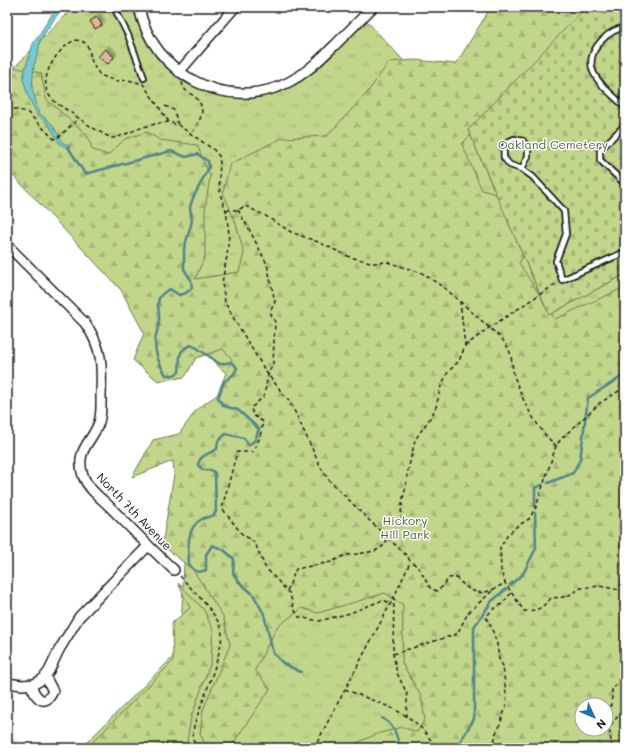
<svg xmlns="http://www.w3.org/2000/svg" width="632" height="755" font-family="Mali,sans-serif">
  <defs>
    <pattern id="grass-tufts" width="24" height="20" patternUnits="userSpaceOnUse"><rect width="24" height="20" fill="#c1d58b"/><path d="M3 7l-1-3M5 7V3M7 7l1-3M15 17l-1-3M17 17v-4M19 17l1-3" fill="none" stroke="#a5b677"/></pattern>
    <pattern id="forest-firs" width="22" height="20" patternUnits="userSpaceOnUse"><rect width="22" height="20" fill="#c1d58b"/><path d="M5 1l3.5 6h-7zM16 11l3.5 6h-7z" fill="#a5b677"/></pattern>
    <pattern id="cemetery-stones" width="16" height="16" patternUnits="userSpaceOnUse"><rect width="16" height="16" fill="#c1d58b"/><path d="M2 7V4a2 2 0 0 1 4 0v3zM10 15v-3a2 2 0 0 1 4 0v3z" fill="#a5b677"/></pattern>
    <filter id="shadow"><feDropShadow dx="3.5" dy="-3.5" stdDeviation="1" flood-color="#0004"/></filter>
  </defs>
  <rect width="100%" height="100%" fill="#fff"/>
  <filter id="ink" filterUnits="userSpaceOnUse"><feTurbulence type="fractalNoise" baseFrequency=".025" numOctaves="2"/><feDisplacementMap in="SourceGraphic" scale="8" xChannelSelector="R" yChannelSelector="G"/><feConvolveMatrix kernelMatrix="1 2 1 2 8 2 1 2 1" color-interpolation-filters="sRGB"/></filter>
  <g filter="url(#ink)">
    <!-- built -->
    <path fill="#f8e9e0" d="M7,737L17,739L22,748H7Z"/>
    <!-- grass -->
    <path fill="url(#grass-tufts)" stroke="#6e7854" fill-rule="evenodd" d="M73,7H139L145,29L156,57L176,76L189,85L204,86L232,93L288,83L363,17L468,130L549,315L625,274V748H81L180,650L190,432L238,385L7,161V75ZM582,705H606V729H582Z"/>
    <!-- forest -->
    <path fill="url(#forest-firs)" stroke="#6e7854" fill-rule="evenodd" d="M491,7H595L462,144L482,190L526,203L536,231L519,263L555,319L625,287V748H345L377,734L402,727L417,732L425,719L421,696L402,663L403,605L385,593L318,613L302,608L277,627L255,670L270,689L232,745L220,748H207L200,734L203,710L230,645L223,616L193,570L162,545L174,475L173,461L132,477L153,440L179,434L197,409L217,395L232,359L223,349L196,358L185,377L158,381L133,360L144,333L121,290L7,169V66L41,73L46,99L86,134L93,150L108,155L125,139L147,132L160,140L197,145L210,176L205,210V256L195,279L239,272L244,253L236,224L223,192L230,164L282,138L327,136L367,93L389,62L415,60L456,64ZM582,705H606V729H582Z
      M178,583L204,610L213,630L211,662L191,718L187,741L191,748H83L90,745L173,661L172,623L190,608Z"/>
    <!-- cemetery -->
    <path fill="url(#cemetery-stones)" stroke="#6e7854" d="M586,7H625V274L549,315L468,130Z"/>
    <!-- water -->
    <path fill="#79c9d1" stroke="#548489" d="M55,7L62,8L40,40L38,53L34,65L32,88L39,113L52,124L63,143L70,146L69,149L60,144L49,125L37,114L28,96L23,79L25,69L33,44L51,16Z"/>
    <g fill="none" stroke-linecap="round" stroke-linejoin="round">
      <!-- stream -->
      <path stroke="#548489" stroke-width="2.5" d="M68,147L85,174L171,151L186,157L197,154L208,161L209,167L193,198L190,207L192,221L184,249V269L191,280L192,288L186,293L179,295L170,289C152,298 160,305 159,321C159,328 155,335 155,342C155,353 160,366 166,375H174L179,372C181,358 176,351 191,345L197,348L220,364C229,363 231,359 237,368L234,374L224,382L218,398L224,406L238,410L259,429L255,440L249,445L244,438L226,434L218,441L217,449C210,454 200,454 198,465L203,470H211L215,473L216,511L214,515C210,517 205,517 202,519C186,527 188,549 189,564C195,571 196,574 206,570V555L212,545L224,550L234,559L233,573L239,582L253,594L264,614L273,653L284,664L301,672
        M548,483L573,473L580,460L588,398L621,377L625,370
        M535,506V488L542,485
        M510,585L523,574L536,548L535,513
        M382,718C394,724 397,736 400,748
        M456,748L474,719V627L492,601L506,589"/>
    </g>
    <!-- building -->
    <path fill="#e6b697" stroke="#1c1c1c" filter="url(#shadow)" d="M97,17L102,25L95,29L90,21Z
      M105,49L114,57L108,64L98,57Z"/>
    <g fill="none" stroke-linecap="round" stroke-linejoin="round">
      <defs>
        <path id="service" d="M114,7L128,35L144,78
          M625,28C615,28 608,34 602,40C575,69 605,87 625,107
          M625,125L600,150V160L625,184
          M522,169L528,156V148L523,141L514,139C504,143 503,148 504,158L510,165L522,169L533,177L564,211L566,234L556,261L562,280L625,252"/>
        <path id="minor" d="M139,7C152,74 227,114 289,82C307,73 320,59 334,46C347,33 360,20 373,7
          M179,72L235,7
          M7,245L85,323C103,349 102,365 101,395C101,405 102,416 98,425C90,444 75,451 83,476C88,489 101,498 111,508C132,529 152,550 174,570
          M7,683L22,685L34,684L43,679L49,671L59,650L79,617L148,546
          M31,685C35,697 45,709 53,691L45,676"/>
      </defs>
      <!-- service casing -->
      <use href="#service" stroke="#1c1c1c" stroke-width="8"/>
      <!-- minor casing -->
      <use href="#minor" stroke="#1c1c1c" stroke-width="12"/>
      <!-- path -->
      <path stroke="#1c1c1c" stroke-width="1.5" stroke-dasharray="4 3" stroke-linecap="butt" d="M182,82C183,89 186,91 191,94C210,107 200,120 191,135
        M165,106L174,110L178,125
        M7,107L27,112L54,139L60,136L78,119
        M169,122C159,123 148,125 138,129C129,132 121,137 112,138C96,131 84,122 70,112C63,107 54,103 49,95C38,78 57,49 73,41C76,39 80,41 84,42L90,50V57L95,68L100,75L115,81L128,80L143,84L169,122L178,125L214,150L219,156L220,163L219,179L220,194L226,210L229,234L227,256L222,283L225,302L234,319L268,375L279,388L281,393L288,399L296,414L321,468L329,480L370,521L408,557L410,561C421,567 424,579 431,589L437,591L442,587L449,578L455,577C467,588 476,598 494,589C498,587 501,585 505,583
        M226,210H238L245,206L264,215L291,232L318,242L350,257L374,263L387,262L422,273L446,289L501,338C514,353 510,358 514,375C522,401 536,427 556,446
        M238,210L249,229L267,264L275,302L270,312L275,322L273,363L268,375L264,396L251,408L253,415L263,422L260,437L253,452H237L222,508L241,533L255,543L265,567L290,594L294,609L299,617L319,621L350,613L383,600L390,603
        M465,346L489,328L557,283
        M625,387L600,403L561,439L556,446L536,507L529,519L517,526L507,536L500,548L501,570L505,583L524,611C538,611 542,608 551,598L566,597L581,588L599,586L625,591
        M180,576C192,590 215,611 221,628C227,643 200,707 194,725C193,734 192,740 196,748
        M287,591L296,569L331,562L346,555L357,554L375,551L382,547L402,520L401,513L403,498L406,487L407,475L415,440L432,415L436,407L441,386L448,372L459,361L465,346L460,301
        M394,597L393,654L397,673L407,694V717
        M393,654L457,634L468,613L492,591
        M345,689C366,699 400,708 417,724C425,731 430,739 436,748
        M611,725L622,711L625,709
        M314,748L394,597L408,567L410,561
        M493,748L496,733L499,728L507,703L503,666L499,659L497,644L491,626L486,617L492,610L502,604L511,593
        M612,748L609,728L611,725C607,711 613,703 612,689L620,682L625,670"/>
      <!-- service -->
      <use href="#service" stroke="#fff" stroke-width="4.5"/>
      <!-- minor -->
      <use href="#minor" stroke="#fff" stroke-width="9"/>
    </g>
  </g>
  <g text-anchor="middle" stroke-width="3" stroke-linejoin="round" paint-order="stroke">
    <!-- park labels -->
    <g font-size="12" fill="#565d43" stroke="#fff">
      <text x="553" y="149">Oakland Cemetery</text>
      <text x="405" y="525">Hickory<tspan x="405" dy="14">Hill Park</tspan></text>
    </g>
    <!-- street labels -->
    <g font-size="12" fill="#1c1c1c" stroke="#fff">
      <text transform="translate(134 512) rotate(46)" y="4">North 7th Avenue</text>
    </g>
  </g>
  <!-- margin -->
  <rect width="632" height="755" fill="none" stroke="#fff" stroke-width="24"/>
  <rect x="12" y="12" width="608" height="731" fill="none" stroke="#1c1c1c" stroke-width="1.5" filter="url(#ink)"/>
  <!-- north arrow -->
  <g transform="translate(594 717) rotate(134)"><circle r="19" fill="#ffffff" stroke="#a4a4a4"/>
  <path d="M0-3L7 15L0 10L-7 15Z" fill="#1f6fb2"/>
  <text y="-6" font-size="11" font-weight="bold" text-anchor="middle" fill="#1c1c1c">N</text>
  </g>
</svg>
